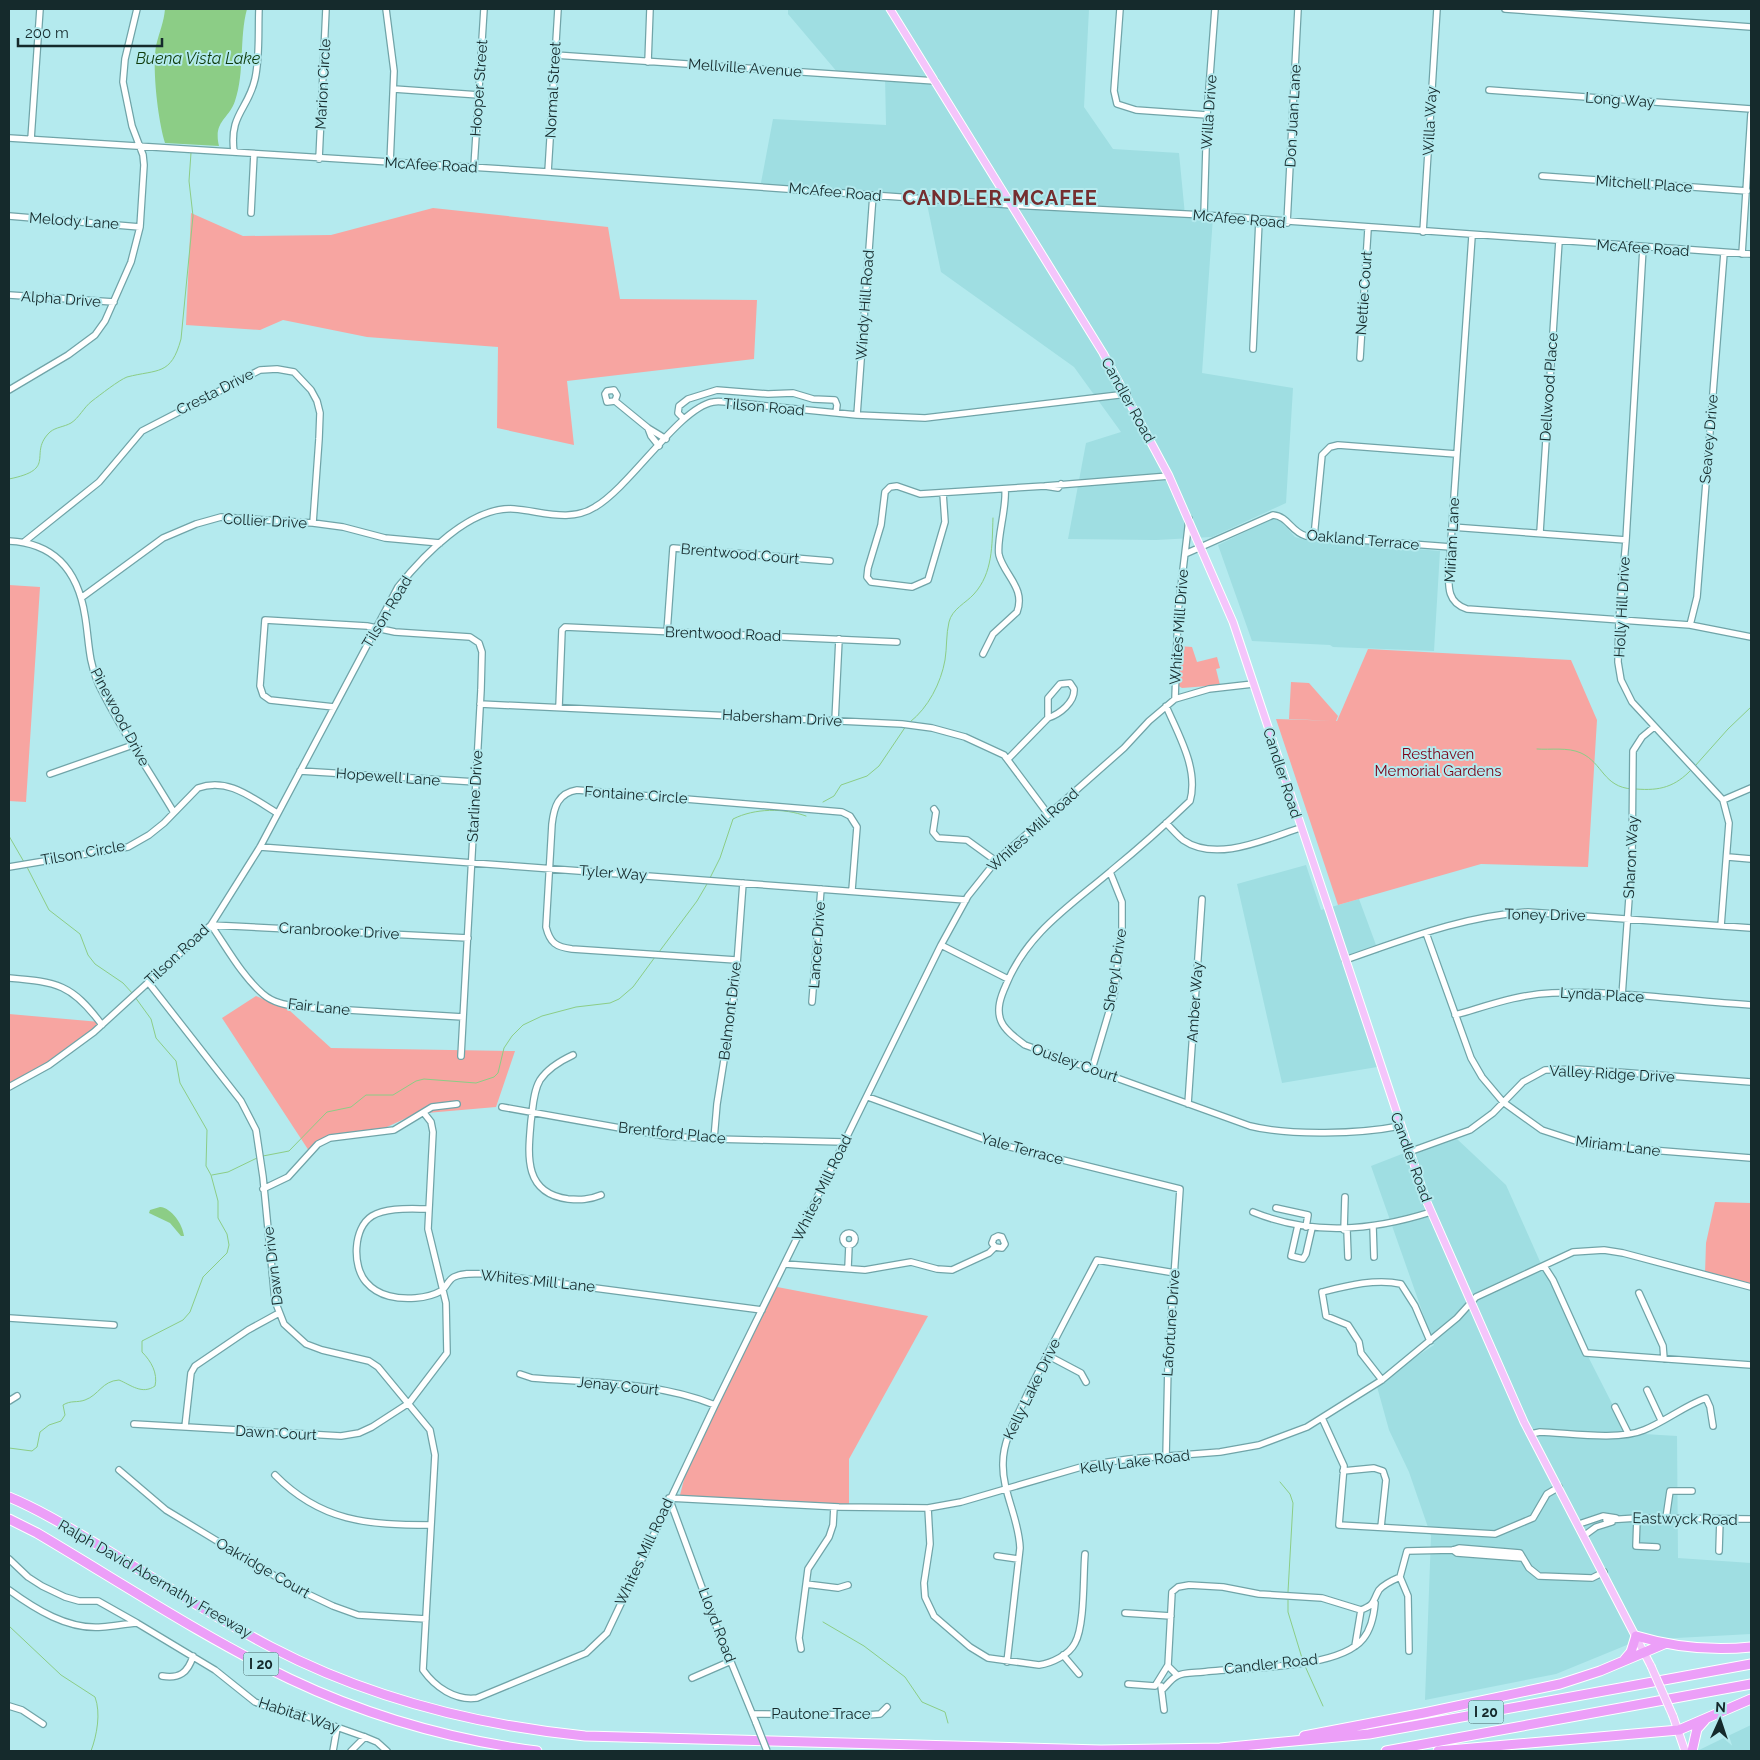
<svg xmlns="http://www.w3.org/2000/svg" width="1760" height="1760" font-family="Raleway,sans-serif">
  <rect width="100%" height="100%" fill="#b4eaee"/>
  <!-- built -->
  <path fill="#9fdee2" d="M788,9H1089L1084,107L1113,149L1179,153L1185,215L1213,217L1202,373L1293,388L1286,503L1212,537L1156,540L1068,539L1086,443L1121,432L1074,367L941,272L926,199L760,188L773,119L886,125L885,75L838,73L788,14Z
    M1274,518L1281,521L1295,537L1302,539L1440,551L1434,651L1333,647L1330,645L1252,641L1218,545Z
    M1306,865L1321,910L1359,899L1379,953L1345,958L1383,1066L1282,1083L1237,884Z
    M1457,1139L1506,1185L1542,1266L1627,1433L1677,1436L1678,1558L1751,1563V1634L1639,1640L1556,1674L1425,1700L1431,1536L1409,1472L1389,1430L1376,1383L1434,1345L1371,1166L1407,1152Z
    M1751,1725V1751H1697L1730,1735Z"/>
  <!-- green -->
  <path fill="#f7a5a1" d="M433,208L608,227L620,299L757,300L754,359L567,381L574,445L497,428L498,347L367,337L283,320L260,330L186,325L191,213L243,236L331,235Z
    M9,585L40,587L26,802L9,801Z
    M1179,646L1192,647L1197,662L1217,657L1220,668L1216,669L1220,685L1182,688L1177,685Z
    M1368,649L1571,660L1597,720L1588,867L1481,864L1338,905L1276,719L1337,721Z
    M1291,682L1309,683L1338,716L1336,721L1289,719Z
    M256,996L289,1010L331,1048L515,1051L496,1107L415,1114L374,1133L336,1135L311,1154L222,1018Z
    M9,1014L100,1022L67,1052L9,1090Z
    M1715,1202L1751,1203V1285L1705,1274L1706,1243Z
    M772,1286L928,1316L849,1459V1510L680,1495L692,1448Z"/>
  <!-- water -->
  <path fill="#8ccd86" d="M165,9H247C239,38 245,72 235,101C229,119 213,121 219,146L165,143C158,120 152,69 156,46C159,33 164,22 165,9Z
    M160,1207C172,1208 183,1225 184,1236H181L170,1223L149,1213L150,1210Z"/>
  <g fill="none" stroke-linecap="round" stroke-linejoin="round">
    <!-- stream -->
    <path stroke="#8ccd86" stroke-width="1" d="M9,479C59,469 27,454 50,432C56,427 64,427 71,423C79,418 84,407 92,401C100,395 119,380 127,377C158,369 171,376 181,339L193,216L189,181L191,153
      M910,722C928,708 941,683 945,660C947,648 946,634 949,622C952,609 966,603 974,594C993,573 992,545 993,518
      M1537,749C1550,750 1568,747 1581,753C1603,763 1603,787 1632,789
      M1695,766L1728,729L1751,707
      M1636,789C1660,791 1675,787 1692,769
      M823,802L834,796L841,785L867,776L879,766L906,726
      M9,836L24,862
      M27,867L49,910L80,934L88,955L95,964L123,983L133,994
      M710,878L720,858L733,819C755,808 784,808 806,816
      M659,952L697,901L707,884
      M263,1156L289,1151L327,1112L351,1107L366,1095H393L416,1081L424,1079L476,1083L494,1077L498,1073L504,1048L512,1036L523,1025L542,1016L576,1007L610,1003L619,999L633,987L655,957
      M212,1175L228,1172L257,1158
      M9,1448L32,1451L37,1447L40,1432L49,1425L61,1421L65,1415L63,1405C71,1400 77,1403 85,1400C99,1395 102,1381 119,1380C131,1385 142,1395 155,1386C158,1373 151,1361 142,1352V1341L183,1320L190,1312L203,1277L227,1253L229,1245L227,1234L218,1218V1201L211,1175L206,1166L207,1130L180,1083L176,1061L156,1038L151,1019L135,997
      M1280,1482L1290,1494L1293,1503L1288,1592
      M1288,1600V1612L1302,1658
      M823,1622L864,1646L905,1677L922,1702L945,1712L948,1723
      M9,1626L61,1675L95,1697C101,1713 97,1735 91,1751
      M1305,1666L1323,1706"/>
    <defs>
      <path id="minor" d="M386,9L394,71L390,163
        M1120,9L1114,91L1117,104L1136,110L1207,115
        M1505,9L1751,27
        M555,55L935,81
        M648,62L650,9
        M394,89L479,95
        M1489,90L1751,109
        M9,138L548,172L1012,205L1204,215L1751,254
        M31,139L40,9
        M234,152C229,114 248,110 255,79C260,56 258,32 259,9
        M319,159L326,9
        M474,167L484,9
        M548,172L558,9
        M1542,176L1747,191
        M251,213L254,154
        M1204,215L1207,115L1215,9
        M9,216L140,227
        M1287,223L1298,9
        M1423,232L1437,9
        M1472,236L1449,570C1448,588 1448,603 1467,609L1690,625L1751,637
        M1643,248L1626,540L1619,619L1618,662L1621,680L1632,702L1723,800L1729,823L1721,926
        M1742,254L1751,114
        M9,295L114,302
        M1253,349L1259,221
        M1360,358L1368,229
        M9,390L68,355L95,335L105,321L131,262L140,227L144,165L143,155L132,126L123,82L125,59L137,9
        M615,401L617,395L614,390L607,391L605,394L607,402L615,401L648,428L666,439
        M857,415L873,195
        M684,419L678,413L679,406L688,399L717,390L768,394L793,393L813,399L835,400L837,405L836,413
        M648,428L651,436L659,446
        M1061,484L1058,488L1045,486L1169,476
        M943,493L945,522L928,580L912,587L871,582L867,577L868,568L881,525L885,492L890,487L897,486L920,494L1045,486
        M1452,527L1626,540
        M1540,532L1559,241
        M1314,537L1322,455L1330,447L1338,445L1456,454
        M9,541C55,543 78,571 85,616C89,639 88,660 98,683C119,727 148,769 173,811
        M24,542L99,482L142,431L260,370L277,369L294,372L311,390L317,401L320,413L319,439L313,523
        M1185,554L1273,515C1288,516 1291,532 1306,536L1451,547
        M81,598L163,538L196,524L221,517L313,523L343,527L385,538L440,543
        M1690,625L1697,597L1724,253
        M667,632L673,548L830,561
        M983,654L993,634L1017,612C1026,588 1004,575 999,555C996,541 1007,508 1005,489
        M1070,683L1074,689C1075,702 1060,714 1048,718V698L1060,684Z
        M1175,699L1178,612L1189,519
        M480,704L902,724L932,728L965,737L1004,755L1048,814
        M1166,706C1178,734 1199,769 1190,801C1165,825 1138,849 1111,871C1070,906 1027,933 1006,985C1001,996 996,1009 1001,1021C1005,1031 1017,1039 1025,1045L1250,1126C1290,1136 1360,1134 1400,1126
        M334,707L270,700L263,695L260,686L265,620L367,626L395,632L470,637L479,643L482,652L481,690L461,1056
        M559,707L562,630L565,627L897,642
        M835,721L839,639
        M1008,759L1048,718
        M300,771L476,782
        M50,774L133,745
        M1723,800L1751,788
        M934,809L936,812L933,832L938,838L967,840L996,861
        M1166,823C1172,829 1177,835 1183,840C1216,863 1266,839 1300,828
        M260,847L966,900
        M1728,857L1751,859
        M9,867L128,847L149,835L164,823L198,788C228,777 252,798 277,813
        M211,925C227,948 242,976 263,994C273,1003 287,1005 299,1007L463,1017
        M211,925L468,938
        M1426,933L1471,1058L1482,1077L1503,1102L1542,1130L1588,1145L1751,1158
        M941,945L1008,979
        M736,960L572,949C556,947 550,943 546,927L552,824C554,807 558,793 577,790L842,812L850,816L857,827L852,890
        M1345,960C1406,939 1463,916 1528,912L1751,928
        M9,978C57,982 72,984 102,1025
        M148,982L241,1101L256,1130L263,1177L275,1301L284,1324L306,1344L322,1350L369,1361L378,1367L430,1430L435,1455L423,1670C435,1687 455,1701 477,1698L586,1653L607,1633L715,1405L941,945L968,896L996,861L1124,748L1149,721L1175,699L1209,689L1253,684
        M1622,996L1632,856L1633,751L1642,737L1654,727
        M812,1002L821,889
        M1455,1015C1487,1006 1519,994 1552,993C1617,990 1686,1001 1751,1005
        M573,1055C560,1061 548,1068 540,1080C533,1092 533,1108 531,1121C528,1155 523,1193 568,1199C580,1200 589,1200 601,1195
        M1092,1069L1114,995L1122,929V902L1110,872
        M9,1087L49,1065L94,1032L211,925L260,847L398,587C423,556 470,506 514,509C541,511 570,523 595,507C631,486 679,408 713,402C718,401 723,402 728,402L857,415L925,418L1127,394
        M868,1097L994,1143L1180,1189L1168,1365L1166,1457
        M1188,1104L1202,899
        M502,1107L665,1136L714,1139L844,1142
        M714,1139L717,1104L735,991L743,883
        M1409,1152L1470,1130L1493,1113L1523,1082L1545,1070L1577,1069L1751,1082
        M263,1189L288,1177L318,1144L330,1138L394,1130L432,1107L457,1104
        M1276,1208L1308,1215L1306,1227
        M428,1209C411,1209 387,1207 372,1216C353,1228 352,1266 366,1282C372,1289 381,1294 389,1296C404,1300 427,1299 441,1291C446,1288 448,1280 454,1277C464,1272 477,1274 488,1274L762,1310
        M1253,1212C1312,1236 1371,1231 1431,1212
        M1298,1225L1291,1256L1303,1259L1306,1254L1312,1228
        M1373,1226L1374,1257
        M1344,1230L1345,1197
        M1347,1230L1348,1257
        M843 1239a6 6 0 1 1 12 0a6 6 0 1 1-12 0Z
        M785,1264L865,1270L911,1262L937,1269L952,1270L989,1253L995,1247L1002,1248L1005,1244L1002,1237L998,1236L994,1238L992,1243L995,1247
        M1544,1266L1553,1280L1586,1353L1751,1365
        M848,1268L849,1245
        M1639,1293L1663,1346L1664,1359
        M9,1318L114,1325
        M1047,1355L1081,1373L1086,1382
        M520,1374L532,1378C593,1383 658,1382 715,1405
        M1382,1380L1361,1353L1359,1342L1348,1325L1326,1316L1322,1292C1346,1286 1376,1278 1401,1284L1415,1306L1430,1341
        M1647,1390L1661,1420
        M9,1401L17,1396
        M1615,1407L1628,1433
        M1322,1418L1344,1466L1339,1525L1495,1534L1533,1518L1547,1494L1559,1487
        M134,1424L341,1436L359,1433L372,1427L409,1403L447,1353L446,1303L428,1229L433,1132L431,1122L424,1113
        M185,1427L191,1373L195,1366L248,1330L279,1313
        M1531,1434L1540,1432C1569,1433 1618,1441 1644,1430C1666,1421 1684,1406 1706,1398L1710,1407L1713,1426
        M119,1470L166,1510L293,1587L333,1606L358,1615L426,1619
        M1343,1471L1374,1468L1383,1471L1386,1480L1381,1527
        M275,1475C321,1522 368,1525 431,1525
        M669,1498L839,1507L928,1508L961,1502L1088,1465L1129,1459L1220,1452L1259,1445L1307,1427L1382,1380L1457,1318L1476,1297L1573,1252L1604,1250L1623,1253L1751,1287
        M669,1498L715,1623L756,1723
        M928,1508L930,1544L924,1583L925,1597L934,1616L970,1647L988,1658L1039,1665C1052,1663 1069,1655 1075,1643C1085,1625 1083,1576 1085,1554
        M1637,1518L1636,1546L1657,1547
        M1666,1518L1670,1491H1692
        M1606,1520L1637,1518L1751,1519
        M1579,1524L1603,1516L1616,1518
        M1585,1535L1596,1527L1612,1522
        M1453,1550L1457,1553L1522,1558
        M1719,1551L1720,1519
        M997,1556L1018,1559
        M9,1559L28,1577L42,1586L65,1597L79,1601H98L137,1623L215,1670L255,1702L277,1710L300,1714L365,1737L377,1742L387,1751
        M1400,1577L1408,1596L1409,1651
        M806,1584L838,1588L848,1585
        M9,1590C35,1609 68,1630 102,1627C114,1626 125,1624 137,1623
        M1125,1613L1171,1616
        M1355,1646L1361,1610C1376,1604 1372,1602 1379,1590C1384,1584 1393,1580 1400,1577L1407,1551L1453,1550L1459,1548L1520,1553L1529,1568L1539,1576L1592,1578L1604,1572
        M801,1649L799,1638L808,1569L829,1537L833,1525L834,1507
        M1063,1655L1079,1674
        M1007,1662L1020,1548C1019,1518 1002,1492 1003,1463C1003,1439 1017,1417 1027,1395C1049,1350 1073,1305 1097,1260L1175,1273
        M1177,1675L1168,1666L1172,1592L1178,1587L1189,1585L1223,1587L1259,1594L1322,1598L1361,1610
        M162,1676C179,1679 188,1673 193,1656
        M692,1678L731,1661
        M1128,1684L1155,1686L1168,1665
        M1161,1686L1164,1710
        M1163,1689C1167,1685 1172,1678 1177,1676C1183,1672 1196,1673 1203,1672C1242,1667 1338,1670 1363,1639C1372,1628 1374,1615 1375,1603
        M9,1706L22,1710L43,1724
        M753,1714L867,1715L880,1714L887,1707
        M333,1751L337,1728
        M351,1751L365,1737"/>
      <path id="major" d="M890,9L1103,353L1169,476L1233,622L1426,1200L1524,1422L1651,1666
        M1673,1716L1685,1751"/>
      <path id="highway" d="M9,1497C43,1511 74,1531 105,1549C160,1582 214,1617 271,1647C369,1698 476,1725 585,1736L1101,1750L1220,1748L1369,1734L1751,1664
        M9,1519L37,1533C120,1582 203,1637 290,1679C368,1716 453,1740 537,1751
        M1625,1659L1631,1652L1636,1636C1673,1647 1713,1651 1751,1647
        M1304,1736L1424,1713L1560,1684L1600,1671L1664,1644
        M1386,1751L1751,1684
        M1438,1751L1679,1730L1751,1699
        M1692,1751L1697,1729L1705,1720"/>
    </defs>
    <!-- minor casing -->
    <use href="#minor" stroke="#70a4a8" stroke-width="8"/>
    <!-- major casing -->
    <use href="#major" stroke="#fff" stroke-width="9"/>
    <!-- highway casing -->
    <use href="#highway" stroke="#fff" stroke-width="11"/>
    <!-- minor -->
    <use href="#minor" stroke="#fff" stroke-width="5.5"/>
    <!-- major -->
    <use href="#major" stroke="#f4c5fb" stroke-width="7"/>
    <!-- highway -->
    <use href="#highway" stroke="#ec9ff8" stroke-width="9"/>
    <defs>
      <path id="minor-bridge" d="M756,1723L767,1751"/>
      <path id="major-bridge" d="M1651,1666L1673,1716"/>
    </defs>
    <!-- minor-bridge casing -->
    <use href="#minor-bridge" stroke="#70a4a8" stroke-width="8" stroke-linecap="butt"/>
    <!-- major-bridge casing -->
    <use href="#major-bridge" stroke="#fff" stroke-width="9" stroke-linecap="butt"/>
    <!-- minor-bridge -->
    <use href="#minor-bridge" stroke="#fff" stroke-width="5.5"/>
    <!-- major-bridge -->
    <use href="#major-bridge" stroke="#f4c5fb" stroke-width="7"/>
  </g>
  <g text-anchor="middle" stroke-width="4" stroke-linejoin="round" paint-order="stroke">
    <!-- shield labels -->
    <g fill="#b4eaee" stroke="#456466" stroke-width="1">
      <rect x="243.5" y="1652.5" width="35" height="23" rx="4"/>
      <rect x="1468.5" y="1700.5" width="35" height="23" rx="4"/>
    </g>
    <g font-size="14" font-weight="bold" fill="#152a2c">
      <text x="261" y="1669">I 20</text>
      <text x="1486" y="1717">I 20</text>
    </g>
    <!-- street labels -->
    <g font-size="15" fill="#152a2c" stroke="#b4eaee">
      <text transform="translate(745 68) rotate(4)" y="5">Mellville Avenue</text>
      <text transform="translate(323 84) rotate(-87)" y="5">Marion Circle</text>
      <text transform="translate(479 88) rotate(-86)" y="5">Hooper Street</text>
      <text transform="translate(553 90) rotate(-87)" y="5">Normal Street</text>
      <text transform="translate(1620 100) rotate(4)" y="5">Long Way</text>
      <text transform="translate(1209 112) rotate(-86)" y="5">Willa Drive</text>
      <text transform="translate(1293 116) rotate(-87)" y="5">Don Juan Lane</text>
      <text transform="translate(1430 121) rotate(-87)" y="5">Willa Way</text>
      <text transform="translate(431 165) rotate(3)" y="5">McAfee Road</text>
      <text transform="translate(1644 184) rotate(4)" y="5">Mitchell Place</text>
      <text transform="translate(835 192) rotate(5)" y="5">McAfee Road</text>
      <text transform="translate(1239 219) rotate(5)" y="5">McAfee Road</text>
      <text transform="translate(74 221) rotate(4)" y="5">Melody Lane</text>
      <text transform="translate(1643 248) rotate(4)" y="5">McAfee Road</text>
      <text transform="translate(1364 293) rotate(-86)" y="5">Nettie Court</text>
      <text transform="translate(61 299) rotate(4)" y="5">Alpha Drive</text>
      <text transform="translate(865 305) rotate(-86)" y="5">Windy Hill Road</text>
      <text transform="translate(1549 387) rotate(-86)" y="5">Dellwood Place</text>
      <text transform="translate(215 392) rotate(-27)" y="5">Cresta Drive</text>
      <text transform="translate(1128 400) rotate(61)" y="5">Candler Road</text>
      <text transform="translate(764 407) rotate(5)" y="5">Tilson Road</text>
      <text transform="translate(1709 439) rotate(-85)" y="5">Seavey Drive</text>
      <text transform="translate(265 521) rotate(3)" y="5">Collier Drive</text>
      <text transform="translate(1363 540) rotate(5)" y="5">Oakland Terrace</text>
      <text transform="translate(1452 540) rotate(-87)" y="5">Miriam Lane</text>
      <text transform="translate(740 554) rotate(5)" y="5">Brentwood Court</text>
      <text transform="translate(1622 607) rotate(-87)" y="5">Holly Hill Drive</text>
      <text transform="translate(387 612) rotate(-59)" y="5">Tilson Road</text>
      <text transform="translate(1179 627) rotate(-86)" y="5">Whites Mill Drive</text>
      <text transform="translate(723 634) rotate(2)" y="5">Brentwood Road</text>
      <text transform="translate(120 717) rotate(62)" y="5">Pinewood Drive</text>
      <text transform="translate(782 718) rotate(3)" y="5">Habersham Drive</text>
      <text transform="translate(1282 773) rotate(72)" y="5">Candler Road</text>
      <text transform="translate(388 777) rotate(4)" y="5">Hopewell Lane</text>
      <text transform="translate(636 795) rotate(4)" y="5">Fontaine Circle</text>
      <text transform="translate(475 796) rotate(-87)" y="5">Starline Drive</text>
      <text transform="translate(1033 830) rotate(-42)" y="5">Whites Mill Road</text>
      <text transform="translate(83 853) rotate(-10)" y="5">Tilson Circle</text>
      <text transform="translate(1631 857) rotate(-87)" y="5">Sharon Way</text>
      <text transform="translate(613 873) rotate(4)" y="5">Tyler Way</text>
      <text transform="translate(1545 915) rotate(1)" y="5">Toney Drive</text>
      <text transform="translate(339 931) rotate(3)" y="5">Cranbrooke Drive</text>
      <text transform="translate(817 945) rotate(-86)" y="5">Lancer Drive</text>
      <text transform="translate(177 955) rotate(-43)" y="5">Tilson Road</text>
      <text transform="translate(1115 970) rotate(-81)" y="5">Sheryl Drive</text>
      <text transform="translate(1602 995) rotate(3)" y="5">Lynda Place</text>
      <text transform="translate(1195 1002) rotate(-86)" y="5">Amber Way</text>
      <text transform="translate(319 1007) rotate(6)" y="5">Fair Lane</text>
      <text transform="translate(730 1011) rotate(-83)" y="5">Belmont Drive</text>
      <text transform="translate(1075 1063) rotate(19)" y="5">Ousley Court</text>
      <text transform="translate(1612 1074) rotate(3)" y="5">Valley Ridge Drive</text>
      <text transform="translate(672 1133) rotate(6)" y="5">Brentford Place</text>
      <text transform="translate(1618 1146) rotate(7)" y="5">Miriam Lane</text>
      <text transform="translate(1022 1149) rotate(15)" y="5">Yale Terrace</text>
      <text transform="translate(1411 1157) rotate(70)" y="5">Candler Road</text>
      <text transform="translate(822 1188) rotate(-64)" y="5">Whites Mill Road</text>
      <text transform="translate(273 1266) rotate(-97)" y="5">Dawn Drive</text>
      <text transform="translate(538 1281) rotate(6)" y="5">Whites Mill Lane</text>
      <text transform="translate(1171 1323) rotate(-86)" y="5">Lafortune Drive</text>
      <text transform="translate(618 1386) rotate(6)" y="5">Jenay Court</text>
      <text transform="translate(1032 1389) rotate(-64)" y="5">Kelly Lake Drive</text>
      <text transform="translate(276 1433) rotate(3)" y="5">Dawn Court</text>
      <text transform="translate(1135 1462) rotate(-7)" y="5">Kelly Lake Road</text>
      <text transform="translate(1685 1519) rotate(1)" y="5">Eastwyck Road</text>
      <text transform="translate(644 1552) rotate(-65)" y="5">Whites Mill Road</text>
      <text transform="translate(263 1568) rotate(30)" y="5">Oakridge Court</text>
      <text transform="translate(155 1579) rotate(30)" y="5">Ralph David Abernathy Freeway</text>
      <text transform="translate(717 1625) rotate(69)" y="5">Lloyd Road</text>
      <text transform="translate(1271 1664) rotate(-6)" y="5">Candler Road</text>
      <text x="821" y="1719">Pautone Trace</text>
      <text transform="translate(299 1715) rotate(18)" y="5">Habitat Way</text>
    </g>
    <!-- park labels -->
    <g font-size="15" fill="#7b0016" stroke="#b4eaee">
      <text x="1438" y="759">Resthaven<tspan x="1438" dy="17">Memorial Gardens</tspan></text>
    </g>
    <!-- water labels -->
    <g font-size="16" font-style="italic" fill="#0e3b0b" stroke="#b4eaee">
      <text x="198" y="64">Buena Vista Lake</text>
    </g>
    <!-- district labels -->
    <g font-size="20" font-weight="bold" letter-spacing="1" fill="#752e2f" stroke="#b4eaee">
      <text x="1000" y="205">CANDLER-MCAFEE</text>
    </g>
  </g>
  <!-- border -->
  <rect width="1760" height="1760" fill="none" stroke="#152a2c" stroke-width="20"/>
  <!-- north arrow -->
  <g transform="translate(1720 1720) rotate(3)" stroke="#b4eaee" stroke-width="4" paint-order="stroke">
  <path d="M0-4L9 19L0 12L-9 19Z" fill="#152a2c"/>
  <text y="-8" font-size="14" font-weight="bold" text-anchor="middle" fill="#152a2c">N</text>
  </g>
  <!-- scale -->
  <path d="M18 38v8h144v-8" fill="none" stroke="#152a2c" stroke-width="2.5"/>
  <text x="25" y="38" font-size="15" fill="#152a2c" stroke="#b4eaee" stroke-width="4" paint-order="stroke">200 m</text>
</svg>
